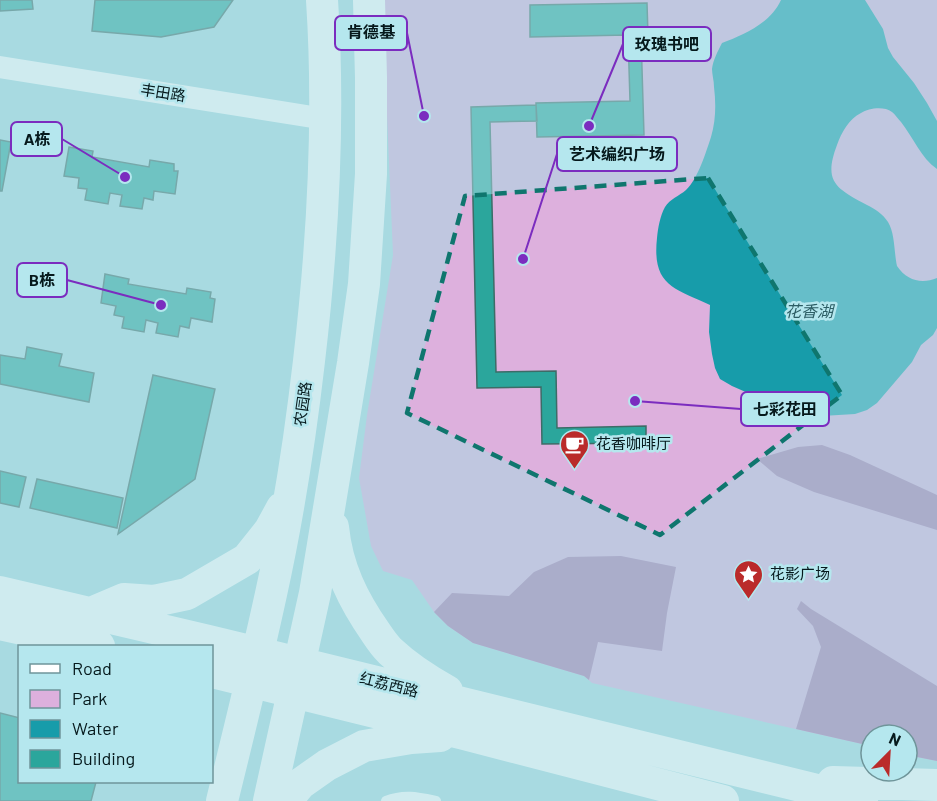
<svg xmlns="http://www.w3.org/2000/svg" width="937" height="801" font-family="Barlow,'Noto Sans SC',sans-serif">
  <rect width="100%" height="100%" fill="#a8dae1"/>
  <!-- green -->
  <path fill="#ddb0dd" d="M382,0H937V761L907,755V735H871V746L592,683L584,676L473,643L448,626L434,612L412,580L383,571L371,546L359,478L367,415L393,255Z"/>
  <!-- forest -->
  <path fill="#ad75ae" d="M822,445L850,455L937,495V530L814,492L777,476L757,459L798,447Z
    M621,556L676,567L667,613L662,651L598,642L589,680L584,676L473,643L448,626L434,612L452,593L509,596L534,572L568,557Z
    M801,601L811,609L937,686V761L907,755V735H871V746L796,729L821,647L813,626L797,609Z"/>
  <!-- water -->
  <path fill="#179caa" d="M781,0H865L883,29L888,48L893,57L914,83L927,103L937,121V169C921,158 913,137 901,122C898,119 895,114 892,112C884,106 869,108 861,113C849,119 841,133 837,145C823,182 836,188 867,205C875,209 883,214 888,222C895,233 894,253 897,266C907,281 922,284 937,278V328L933,335L921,345L912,362L877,403L867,410L855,414L822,416L804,415L785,409L732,386L720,379L715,368L712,354L709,332L710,305C673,288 652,285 657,238C658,228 660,216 665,207C670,199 679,196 686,190C698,179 706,152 711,137C716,120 716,103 714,87C714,81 712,74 712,69C713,60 718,51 722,43C743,35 771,23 781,0Z"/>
  <!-- building -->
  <path fill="#2ba69c" stroke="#3d6c67" stroke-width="1.5" d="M0,0H32L33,9L0,11Z
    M95,0H233L214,27L161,37L92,31Z
    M647,3L648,35H641L644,135L537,137L536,103L630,101L628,35L530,37V5Z
    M536,105L537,121L490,122L496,372L556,371L557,428L646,426V443L542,444L541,387L477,388L471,107Z
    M0,140L11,142L2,191H0Z
    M69,147L93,151L92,157L149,167L150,160L174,164V171H178L175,194L154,191L153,200L144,198L142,209L120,206L122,195L110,193L108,204L85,200L87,189L78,188L79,178L64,176Z
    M105,274L129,279L128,284L186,294L187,288L211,292L210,298L215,299L212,322L191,318L189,328L180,326L178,337L156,333L158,323L146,320L144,332L122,328L124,317L114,315L116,306L101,303Z
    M27,347L62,354L59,366L94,373L89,402L0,384V355L25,359Z
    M153,375L215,389L195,479L118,534Z
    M0,471L26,477L19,507L0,503Z
    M37,479L123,498L117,528L30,508Z
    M0,713L20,718V782H96L91,801H0Z"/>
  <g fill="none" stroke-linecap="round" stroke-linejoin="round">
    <!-- lane -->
    <path stroke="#fff" stroke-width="10" d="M386,801C404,794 417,797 436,801"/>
    <!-- street -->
    <path stroke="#fff" stroke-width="22" d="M0,67L325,119"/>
    <!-- secondary -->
    <path stroke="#fff" stroke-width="32" d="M333,527C337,568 353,600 376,633C380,639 385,646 390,651C407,667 427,680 447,691
      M0,592L209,641L862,801
      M91,613L124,599L154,601L187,594L247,559L270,530L282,508
      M0,624L99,646
      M212,672L464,734L723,801
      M833,782L937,785
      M222,801C239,732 256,663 271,594C288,517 300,439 309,361C323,241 330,121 322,0
      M269,801L315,593L353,363L364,284L371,174V78L369,0
      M286,801L300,784L327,765L364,746L411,738L440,736"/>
  </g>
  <!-- marked area -->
  <path d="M0 0H937V801H0ZM708,178L842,395L660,535L407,413L465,196Z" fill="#a8dae1" fill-opacity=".55" fill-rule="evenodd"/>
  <path fill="none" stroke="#0f766e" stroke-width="4.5" stroke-dasharray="12 8" stroke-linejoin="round" d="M708,178L842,395L660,535L407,413L465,196Z"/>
  <!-- icons -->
  <defs>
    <symbol id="cafe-pin" viewBox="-11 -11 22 30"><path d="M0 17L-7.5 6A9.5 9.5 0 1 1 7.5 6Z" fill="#ba2b2a" stroke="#b5e7ee"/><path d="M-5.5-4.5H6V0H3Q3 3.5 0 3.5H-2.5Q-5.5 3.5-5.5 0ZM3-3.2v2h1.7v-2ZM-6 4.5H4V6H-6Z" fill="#fff"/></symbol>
    <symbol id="sight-pin" viewBox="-11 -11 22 30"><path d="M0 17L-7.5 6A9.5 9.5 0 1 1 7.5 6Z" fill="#ba2b2a" stroke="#b5e7ee"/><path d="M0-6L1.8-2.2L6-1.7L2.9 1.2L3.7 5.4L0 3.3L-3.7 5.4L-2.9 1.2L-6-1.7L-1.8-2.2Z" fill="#fff"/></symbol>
  </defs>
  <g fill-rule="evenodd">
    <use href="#cafe-pin" x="558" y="428" width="33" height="45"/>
    <use href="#sight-pin" x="732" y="558" width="33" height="45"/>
  </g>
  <g text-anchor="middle" stroke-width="5" stroke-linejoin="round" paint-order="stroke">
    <!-- street labels -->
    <g font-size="15" fill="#06191c" stroke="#b5e7ee">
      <text transform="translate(163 93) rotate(9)" y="5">丰田路</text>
      <text transform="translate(303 404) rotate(-82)" y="5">农园路</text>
      <text transform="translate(389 685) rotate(14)" y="5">红荔西路</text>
    </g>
    <!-- poi labels -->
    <g font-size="15" fill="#06191c" stroke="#b5e7ee" text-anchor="start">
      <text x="596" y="449">花香咖啡厅</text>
      <text x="770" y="579">花影广场</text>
    </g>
    <!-- water labels -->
    <g font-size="16" font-style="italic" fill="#2c5d64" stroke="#b5e7ee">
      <text x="809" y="317">花香湖</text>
    </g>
  </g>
  <!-- callouts -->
  <path fill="none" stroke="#7b2cbf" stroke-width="2" d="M424 116L407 33M589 126L623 44M125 177L62 139M523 259L557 154M161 305L67 280M635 401L741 409"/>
  <g fill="#7b2cbf" stroke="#b5e7ee" stroke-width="2">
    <circle cx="424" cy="116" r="6"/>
    <circle cx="589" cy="126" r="6"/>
    <circle cx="125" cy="177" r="6"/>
    <circle cx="523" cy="259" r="6"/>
    <circle cx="161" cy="305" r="6"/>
    <circle cx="635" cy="401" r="6"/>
  </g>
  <g fill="#b5e7ee" stroke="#7b2cbf" stroke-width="2">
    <rect x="335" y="16" width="72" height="34" rx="6"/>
    <rect x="623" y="27" width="88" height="34" rx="6"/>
    <rect x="11" y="122" width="51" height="34" rx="6"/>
    <rect x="557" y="137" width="120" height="34" rx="6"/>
    <rect x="17" y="263" width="50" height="34" rx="6"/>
    <rect x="741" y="392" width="88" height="34" rx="6"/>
  </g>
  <g font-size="16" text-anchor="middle" font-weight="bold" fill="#06191c">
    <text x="371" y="38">肯德基</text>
    <text x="667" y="50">玫瑰书吧</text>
    <text x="37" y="145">A栋</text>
    <text x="617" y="160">艺术编织广场</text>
    <text x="42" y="286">B栋</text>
    <text x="785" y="415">七彩花田</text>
  </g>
  <!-- legend -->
  <rect x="18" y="645" width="195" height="138" fill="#b5e7ee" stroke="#6f959a" stroke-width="1.5"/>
  <rect x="30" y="664" width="30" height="9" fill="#ffffff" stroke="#6f959a" stroke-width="1.5"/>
  <text x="72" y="675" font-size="18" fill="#06191c">Road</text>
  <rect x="30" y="690" width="30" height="18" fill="#ddb0dd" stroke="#6f959a" stroke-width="1.5"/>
  <text x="72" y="705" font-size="18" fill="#06191c">Park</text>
  <rect x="30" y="720" width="30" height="18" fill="#179caa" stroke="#6f959a" stroke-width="1.5"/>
  <text x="72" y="735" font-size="18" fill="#06191c">Water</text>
  <rect x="30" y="750" width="30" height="18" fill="#2ba69c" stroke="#6f959a" stroke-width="1.5"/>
  <text x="72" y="765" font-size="18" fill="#06191c">Building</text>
  <!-- north arrow -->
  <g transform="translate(889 753) rotate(24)"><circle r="28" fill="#b5e7ee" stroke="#6f959a" stroke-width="1.5"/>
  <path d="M0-4.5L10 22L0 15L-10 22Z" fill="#ba2b2a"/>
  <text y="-9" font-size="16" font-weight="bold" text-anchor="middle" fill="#06191c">N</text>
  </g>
</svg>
